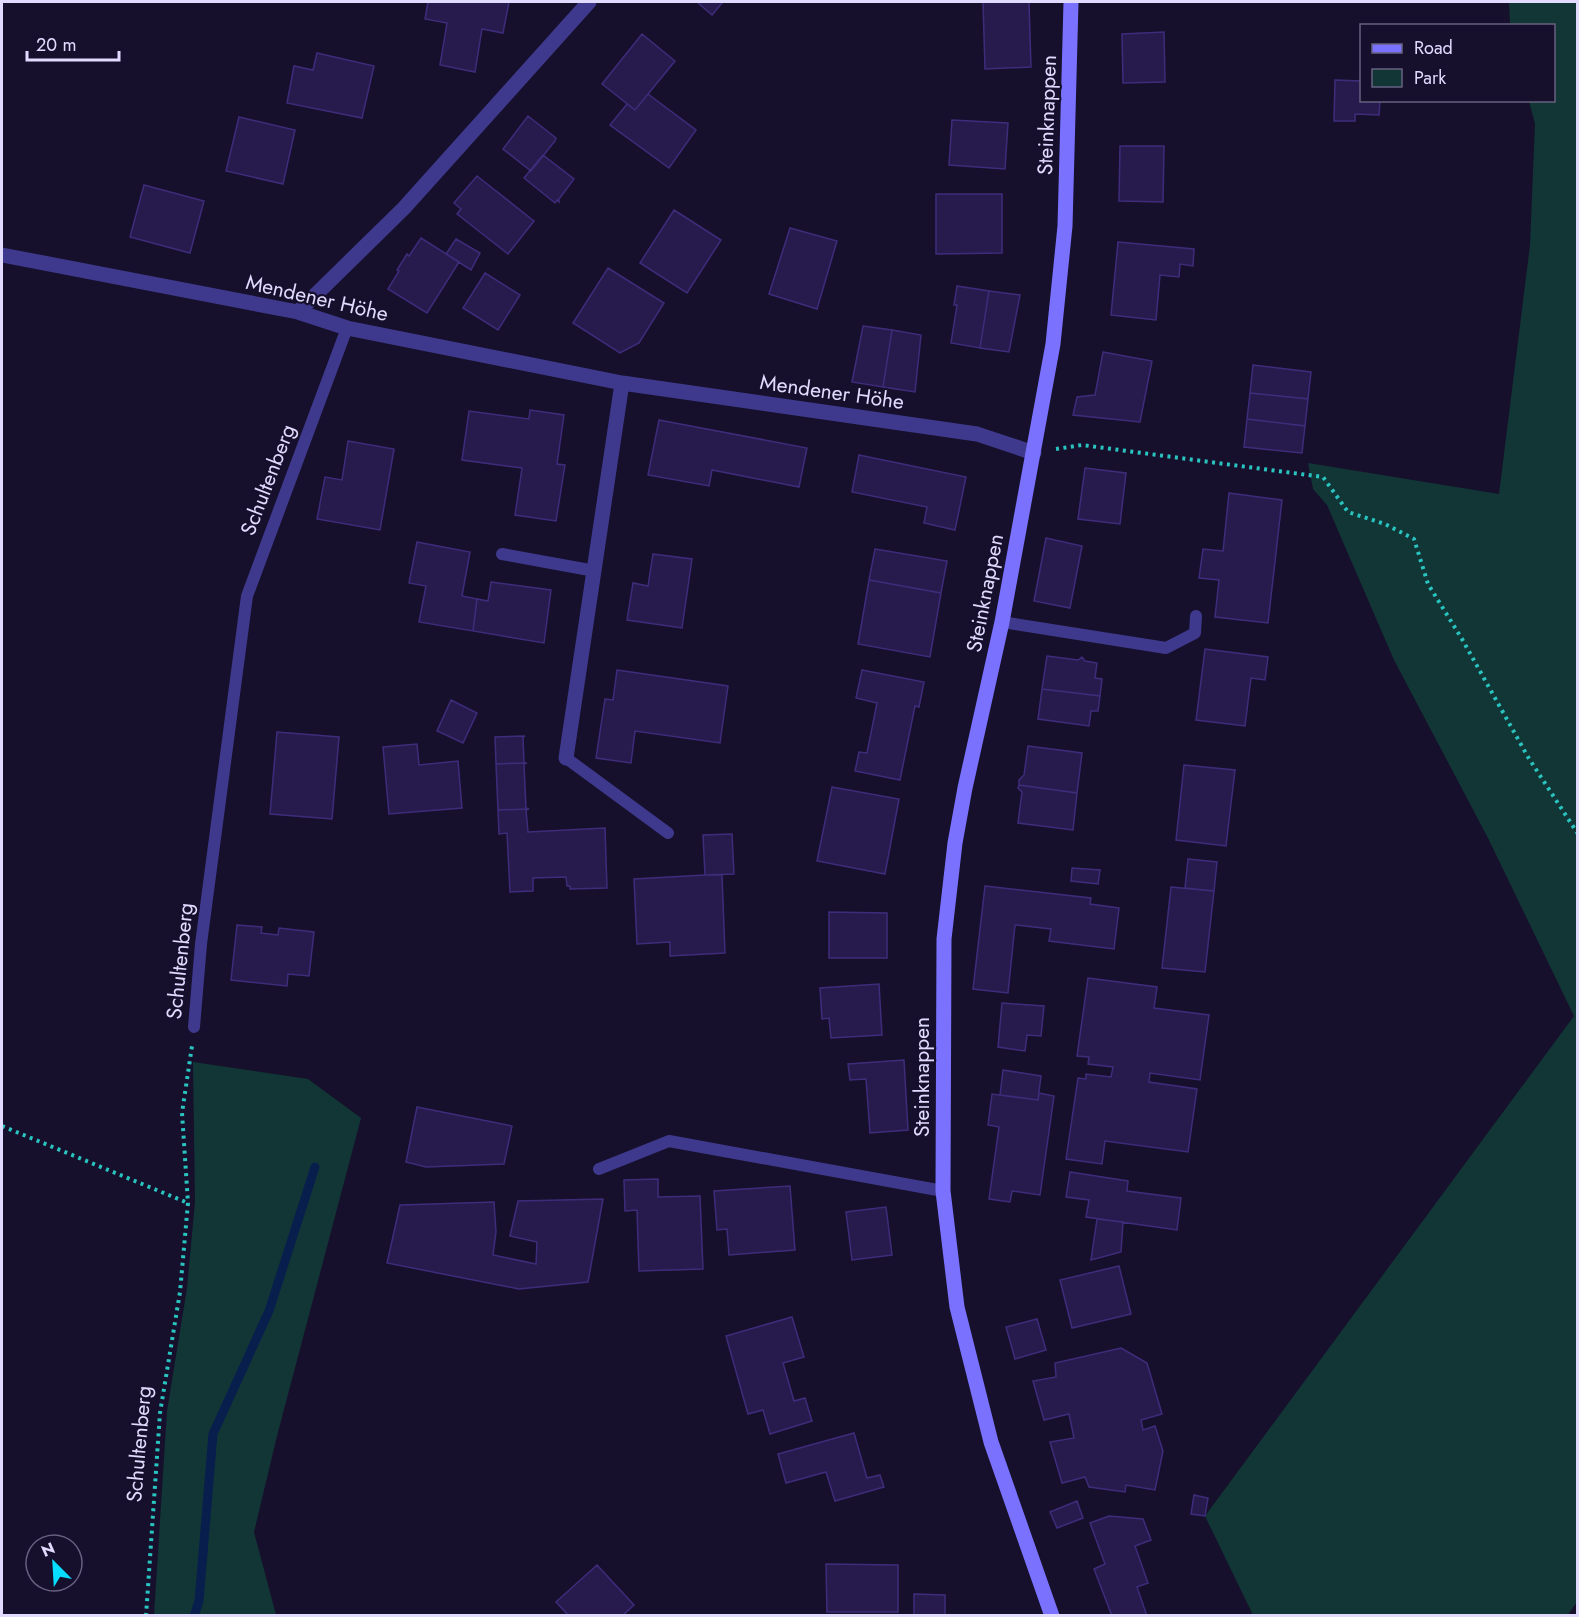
<svg xmlns="http://www.w3.org/2000/svg" width="1579" height="1617" font-family="Jost,sans-serif">
  <rect width="100%" height="100%" fill="#16102c"/>
  <!-- green -->
  <path fill="#123636" d="M1509,2H1578L1577,1602L1567,1616L1253,1615L1205,1516L1574,1016L1488,838L1394,660L1327,505L1313,489L1308,463L1499,494L1530,245L1535,124L1529,101L1554,100V26L1510,25Z
    M193,1062L308,1079L361,1118L277,1436L254,1532L276,1615H154L167,1411L187,1288L195,1202Z"/>
  <g fill="none" stroke-linecap="round" stroke-linejoin="round">
    <!-- stream -->
    <path stroke="#081f4d" stroke-width="9" d="M194,1616L199,1601L213,1434L269,1311L315,1167"/>
  </g>
  <!-- building -->
  <path fill="#271b4e" stroke="#3e2c7b" stroke-width="1.5" d="M428,2H509L503,33L482,29L475,72L440,65L447,23L425,19Z
    M697,2H723L712,15Z
    M983,2H1029L1031,67L985,69Z
    M1164,32L1165,82L1123,83L1122,34Z
    M642,34L675,61L635,110L602,84Z
    M317,53L374,66L362,118L287,103L294,66L313,70Z
    M1335,80L1362,81V100H1380L1379,115L1355,114V121H1334Z
    M648,94L696,130L669,168L610,125L627,104L635,110Z
    M528,116L556,138L555,141L531,171L503,149Z
    M239,117L295,130L283,184L226,171Z
    M952,120L1008,123L1005,169L949,165Z
    M1120,146H1164L1163,202L1119,201Z
    M543,155L574,179L559,199V202L557,200L555,203L524,178Z
    M477,176L534,221L508,254L457,214L461,209L454,203Z
    M144,185L204,201L190,253L130,237Z
    M936,194H1002V253L936,254Z
    M674,210L721,240L687,293L640,263Z
    M790,228L837,241L817,309L769,294Z
    M421,238L459,262L427,313L388,289L399,271L397,270L407,254L409,256Z
    M456,239L480,253L471,270L446,254Z
    M1118,242L1194,249L1193,266L1180,264L1179,277L1160,275L1156,320L1111,315Z
    M608,268L664,303L639,343L620,353L573,323Z
    M485,273L520,295L498,330L463,308Z
    M957,286L989,291L980,348L951,343L957,305H954Z
    M989,291L1020,295L1009,352L980,348Z
    M863,326L892,330L883,387L852,382Z
    M892,330L921,335L915,392L883,387Z
    M1103,352L1152,361L1140,422L1073,415L1077,397L1095,395Z
    M1253,365L1311,372L1308,399L1250,393Z
    M1250,393L1308,399L1305,426L1247,419Z
    M530,410L564,415L557,464L565,465L556,521L515,515L522,468L462,460L469,411L529,419Z
    M1247,419L1305,426L1302,453L1244,447Z
    M659,420L807,448L799,487L712,470L709,486L648,475Z
    M348,441L394,449L380,530L317,519L325,477L342,480Z
    M859,455L966,477L955,530L924,523L927,507L852,492Z
    M1085,468L1126,473L1120,524L1078,519Z
    M1229,493L1282,500L1268,623L1215,617L1219,580L1199,578L1203,549L1223,551Z
    M1046,538L1082,546L1070,608L1034,601Z
    M417,542L470,552L462,596L477,599L473,631L419,622L426,586L409,583Z
    M875,549L947,561L941,593L869,580Z
    M653,554L692,559L682,628L627,620L633,583L648,586Z
    M869,580L941,593L930,657L858,644Z
    M491,582L551,590L544,643L473,631L477,599L488,601Z
    M1205,649L1268,657L1265,680L1251,678L1245,726L1196,720Z
    M1047,656L1078,660L1082,657L1085,661L1097,663L1095,678L1102,679L1100,696L1042,689Z
    M617,670L728,686L720,743L635,731L631,763L596,758L605,699L613,700Z
    M862,670L924,682L919,707L915,706L900,780L855,771L859,752L867,753L877,703L856,698Z
    M1042,689L1100,696L1098,711H1091L1089,726L1038,719Z
    M451,700L477,713L463,743L437,731Z
    M277,732L339,737L332,819L270,814Z
    M525,736L523,737L524,763L496,764L495,737Z
    M417,744L419,765L458,761L462,808L389,814L383,747Z
    M1028,746L1082,753L1077,793L1019,785V780L1024,775Z
    M527,763L524,764L526,808L529,809L498,810L496,764Z
    M1184,765L1235,770L1226,846L1176,840Z
    M1019,785L1077,793L1073,830L1018,823L1022,792L1018,788Z
    M832,787L899,799L885,874L817,861Z
    M529,809L526,810L528,832L605,828L607,888L570,889V886H567L566,877L533,878V891L510,892L507,833L499,834L498,810Z
    M732,834L734,874L705,875L703,835Z
    M1188,859L1217,862L1214,891L1185,888Z
    M1072,868L1100,870L1098,884L1071,881Z
    M705,875H722L725,953L670,956V942L637,944L634,879Z
    M985,886L1091,898L1090,904L1119,908L1114,949L1049,941L1051,929L1015,925L1008,993L973,989Z
    M1171,887L1214,891L1205,972L1162,968Z
    M829,912L887,913V958H829Z
    M237,925L262,927L261,933L278,935L279,928L314,932L309,976L288,974L287,986L231,980Z
    M1088,978L1157,987L1154,1008L1209,1015L1200,1080L1150,1073L1149,1082L1197,1089L1188,1152L1105,1141L1102,1164L1066,1159L1078,1078L1086,1079V1074L1111,1077L1113,1067L1088,1064L1089,1057L1077,1056Z
    M879,984L882,1035L831,1038L829,1018L822,1019L820,988Z
    M1002,1003L1044,1006L1041,1036L1027,1035L1025,1051L998,1047Z
    M904,1060L908,1130L870,1133L866,1079L850,1080L848,1064Z
    M1003,1070L1041,1076L1038,1100L1000,1095Z
    M1039,1093L1054,1096L1040,1195L1012,1191L1010,1202L989,1199L999,1127L988,1125L992,1094L1038,1100Z
    M417,1107L512,1126L504,1164L426,1167L406,1162Z
    M1070,1172L1128,1181L1127,1191L1181,1198L1177,1230L1086,1217L1089,1200L1066,1197Z
    M658,1179V1197L700,1196L703,1269L639,1271L637,1210L625,1211L624,1180Z
    M790,1186L795,1250L729,1255L727,1229L717,1230L714,1191Z
    M603,1199L588,1282L519,1289L387,1263L400,1205L494,1202L496,1232L493,1255L536,1264L537,1242L510,1236L518,1201Z
    M886,1207L892,1255L852,1260L846,1212Z
    M1097,1219L1123,1222L1121,1252L1091,1260Z
    M1119,1266L1131,1314L1072,1328L1060,1280Z
    M792,1317L804,1357L783,1363L794,1401L805,1398L812,1421L770,1434L763,1410L748,1414L726,1336Z
    M1037,1319L1046,1350L1015,1359L1006,1327Z
    M1121,1348L1147,1363L1162,1414L1141,1420L1143,1430L1155,1426L1163,1451L1155,1490L1126,1485L1125,1492L1089,1487L1085,1477L1062,1483L1050,1442L1074,1438L1069,1414L1044,1420L1033,1381L1056,1377L1055,1363Z
    M854,1433L867,1478L880,1475L884,1487L835,1501L826,1472L786,1483L778,1454Z
    M1194,1495L1208,1498L1205,1516L1191,1514Z
    M1077,1501L1083,1518L1057,1528L1050,1512Z
    M1109,1516L1143,1519L1151,1540L1135,1546L1148,1583L1137,1587L1147,1616H1112L1094,1569L1105,1564L1090,1523Z
    M826,1564L898,1565V1612H827Z
    M597,1565L634,1605L622,1616H569L556,1602Z
    M914,1594L945,1595V1616H914Z"/>
  <g fill="none" stroke-linecap="round" stroke-linejoin="round">
    <!-- path -->
    <path stroke="#2ac4c0" stroke-width="4" stroke-dasharray="3 4.5" stroke-linecap="butt" d="M1056,449L1082,445L1323,477L1348,512L1385,524L1414,539L1428,584L1462,639L1528,757L1578,834
      M2,1126L188,1203
      M146,1616L160,1413L180,1292L188,1203L182,1113L192,1046"/>
    <!-- lane -->
    <path stroke="#3f398d" stroke-width="12" d="M502,554L595,571
      M1002,622L1166,648L1195,633L1196,616
      M566,758L668,833
      M194,1027L201,944L247,596L347,328
      M599,1169L669,1141L943,1191"/>
    <!-- street -->
    <path stroke="#3f398d" stroke-width="15" d="M2,255L298,312L347,328L622,383L977,434L1034,453
      M298,312L404,208L589,2
      M566,758L622,383"/>
    <!-- secondary -->
    <path stroke="#7a72ff" stroke-width="15" d="M1052,1616L991,1442L957,1307L943,1191L944,939L955,843L965,788L1002,622L1053,344L1065,226L1071,2"/>
  </g>
  <g text-anchor="middle" stroke-width="4.5" stroke-linejoin="round" paint-order="stroke">
    <!-- street labels -->
    <g font-size="21" fill="#e0dbff" stroke="#16102c">
      <text transform="translate(1047 115) rotate(-88)" y="7">Steinknappen</text>
      <text transform="translate(317 298) rotate(13)" y="7">Mendener Höhe</text>
      <text transform="translate(832 392) rotate(8)" y="7">Mendener Höhe</text>
      <text transform="translate(268 480) rotate(-69)" y="7">Schultenberg</text>
      <text transform="translate(985 593) rotate(-79)" y="7">Steinknappen</text>
      <text transform="translate(180 961) rotate(-84)" y="7">Schultenberg</text>
      <text transform="translate(922 1077) rotate(-90)" y="7">Steinknappen</text>
      <text transform="translate(139 1444) rotate(-85)" y="7">Schultenberg</text>
    </g>
  </g>
  <!-- border -->
  <rect width="1579" height="1617" fill="none" stroke="#e0dbff" stroke-width="6"/>
  <!-- legend -->
  <rect x="1360" y="24" width="195" height="78" fill="#16102c" stroke="#676180" stroke-width="1.5"/>
  <rect x="1372" y="44" width="30" height="9" fill="#7a72ff" stroke="#676180" stroke-width="1.5"/>
  <text x="1414" y="54" font-size="18" fill="#e0dbff">Road</text>
  <rect x="1372" y="69" width="30" height="18" fill="#123636" stroke="#676180" stroke-width="1.5"/>
  <text x="1414" y="84" font-size="18" fill="#e0dbff">Park</text>
  <!-- north arrow -->
  <g transform="translate(54 1563) rotate(336)"><circle r="28" fill="#16102c" stroke="#676180" stroke-width="1.5"/>
  <path d="M0-4.5L10 22L0 15L-10 22Z" fill="#07deff"/>
  <text y="-9" font-size="16" font-weight="bold" text-anchor="middle" fill="#e0dbff">N</text>
  </g>
  <!-- scale -->
  <path d="M27 51v9h92v-9" fill="none" stroke="#e0dbff" stroke-width="3"/>
  <text x="36" y="51" font-size="18" fill="#e0dbff" stroke="#16102c" stroke-width="4.5" paint-order="stroke">20 m</text>
</svg>
